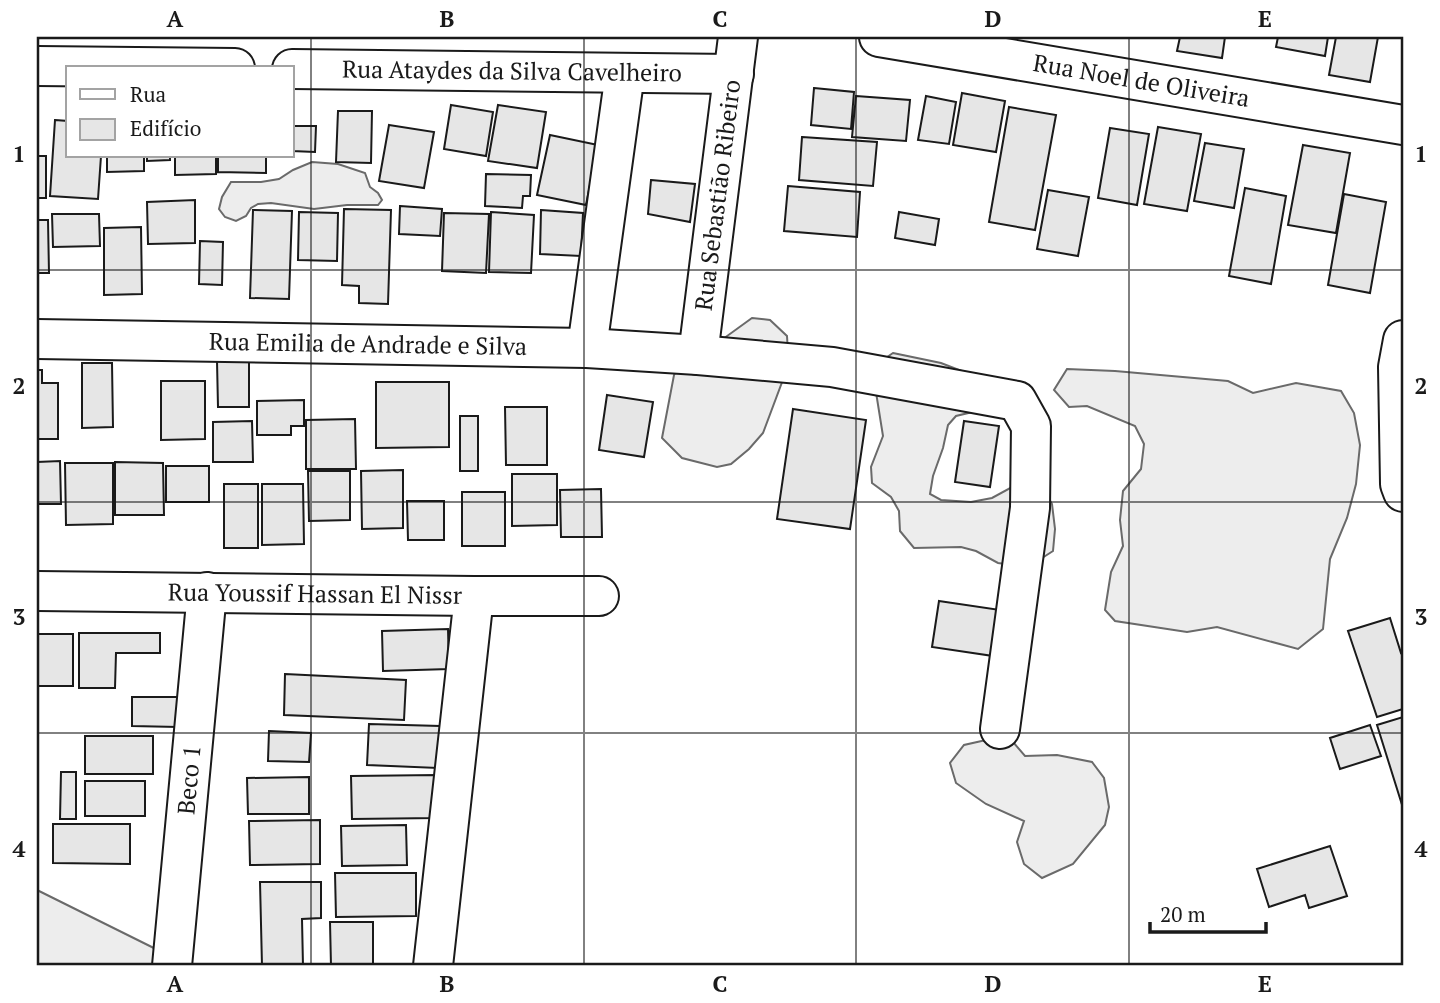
<svg xmlns="http://www.w3.org/2000/svg" width="1440" height="1003" font-family="'PT Serif',serif">
  <rect width="100%" height="100%" fill="#fff"/>
  <!-- built -->
  <path fill="#ededed" stroke="#6a6a6a" stroke-width="2" d="M312,162L338,164L365,173L370,187L378,193L382,200L378,205H347L314,209L271,203L258,204L251,208L246,216L236,221L225,217L219,209L222,197L231,182H261L279,179L293,170Z
    M752,318L770,320L787,336L789,370L784,377L763,433L749,449L731,464L717,467L682,458L662,438L674,375L684,358L723,339Z
    M893,353L941,363L967,373L981,410L956,416L948,425L943,448L933,476L930,494L941,500L971,502L992,498L1012,487L1045,492L1052,504L1055,529L1053,551L1028,567L998,563L976,551L961,547L914,548L900,531L899,511L891,497L872,483L871,467L883,436L875,386L877,364Z
    M1067,369L1115,371L1228,381L1253,393L1296,383L1341,391L1354,413L1360,445L1356,484L1347,518L1330,559L1323,629L1298,649L1217,627L1187,632L1115,621L1105,610L1111,572L1123,546L1120,520L1123,491L1141,469L1144,444L1135,426L1087,406L1069,407L1054,390Z
    M986,740L1013,742L1025,756L1057,755L1092,762L1104,778L1109,807L1105,825L1073,864L1042,878L1024,864L1017,842L1024,821L986,804L956,783L950,763L964,745Z
    M37,890L190,966H37Z"/>
  <!-- building -->
  <path fill="#e6e6e6" stroke="#1a1a1a" stroke-width="2" d="M1180,37H1225L1222,58L1177,51Z
    M1278,37H1328L1325,56L1276,47Z
    M1336,37H1378L1370,82L1329,75Z
    M814,88L854,92L851,129L811,125Z
    M962,93L1005,101L996,152L953,145Z
    M856,96L910,100L906,141L852,137Z
    M926,96L956,102L949,144L918,140Z
    M451,105L493,112L486,156L444,149Z
    M498,105L546,112L537,168L488,161Z
    M1009,107L1056,115L1035,230L989,222Z
    M338,111H372L371,163L336,162Z
    M55,120L68,121V156H101L98,199L50,196Z
    M389,125L434,132L424,188L379,181Z
    M292,126H316L315,152L292,151Z
    M1158,127L1201,134L1187,211L1144,204Z
    M1110,128L1149,134L1137,205L1098,198Z
    M550,135L598,145L586,205L537,195Z
    M802,137L877,142L873,186L799,180Z
    M1205,143L1244,149L1234,208L1194,201Z
    M1303,145L1350,153L1336,233L1288,225Z
    M37,156H46V198H37Z
    M107,156H144V171L107,172Z
    M147,156H170V160L147,161Z
    M175,156H216V174L175,175Z
    M218,156H266V173L218,172Z
    M486,174L531,175L530,196H523L522,208L485,206Z
    M651,180L695,184L690,222L648,214Z
    M788,186L860,192L857,237L784,231Z
    M1245,188L1286,196L1271,284L1229,276Z
    M1048,190L1089,197L1078,256L1037,249Z
    M1344,194L1386,202L1370,293L1328,285Z
    M195,200V243L148,244L147,202Z
    M400,206L442,209L440,236L399,234Z
    M344,209L391,210L388,304L359,303V286L342,285Z
    M253,210L292,211L289,299L250,298Z
    M541,210L583,213L581,256L540,254Z
    M299,212L338,213L337,261L298,260Z
    M491,212L534,215L531,273L489,272Z
    M899,212L939,219L935,245L895,238Z
    M444,213L489,214L486,273L442,271Z
    M52,214H99L100,246L53,247Z
    M37,220H48L49,273H37Z
    M141,227L142,294L104,295V228Z
    M200,241L223,242L222,285L199,284Z
    M217,361H249V407H218Z
    M82,363H112L113,427L82,428Z
    M37,370H42V383H58V439H38V455H37Z
    M161,381H205V439L161,440Z
    M376,382H449V447L376,448Z
    M607,395L653,402L644,457L599,450Z
    M304,400V426H291V435H257V401Z
    M505,407H547V465H506Z
    M793,409L866,420L850,529L777,519Z
    M460,416H478V471H460Z
    M355,419L356,469H306V420Z
    M252,421L253,462H213V422Z
    M964,421L999,426L990,487L955,482Z
    M60,461L61,504H37V462Z
    M115,462L163,463L164,515H115Z
    M65,463H113V524L66,525Z
    M166,466H209V502H166Z
    M403,470V528L362,529L361,471Z
    M308,471H350V520L309,521Z
    M512,474H557V525L512,526Z
    M224,484H258V548H224Z
    M262,484H303L304,544L262,545Z
    M601,489L602,537H561L560,490Z
    M462,492H505V546H462Z
    M407,501H444V540H408Z
    M939,601L1007,611L1000,657L932,647Z
    M1390,618L1401,653L1403,652V709L1377,717L1348,631Z
    M448,629L449,669L383,671L382,631Z
    M79,633H160V653H116L115,688H79Z
    M37,634H73V686H37Z
    M285,674L406,680L404,720L284,715Z
    M132,697H178V727L132,726Z
    M1403,717V808L1377,725Z
    M369,724L440,726L438,768L367,765Z
    M1370,725L1381,756L1340,769L1330,738Z
    M269,731L311,733L309,762L268,761Z
    M85,736H153V774H85Z
    M61,772H76V819H60Z
    M437,775V818L352,819L351,776Z
    M309,777V814H248L247,778Z
    M85,781H145V816H85Z
    M320,820V864L250,865L249,821Z
    M53,824H130V864L53,863Z
    M406,825L407,865L342,866L341,826Z
    M1330,846L1347,896L1309,908L1305,895L1269,907L1257,869Z
    M335,873H416V916L336,917Z
    M260,882H321V918L302,919L303,966H320H262Z
    M330,922H373V966H331Z"/>
  <g fill="none" stroke-linecap="round" stroke-linejoin="round">
    <defs>
      <g id="minor">
        <path id="s1" d="M879,37L1403,125"/>
        <path d="M37,66L235,68"/>
        <path id="s2" d="M292,69L734,74"/>
        <path id="s3" d="M37,339L587,348L698,355L832,367L1017,401L1031,426L1030,508L1000,729"/>
        <path d="M1403,340L1398,367L1400,484L1403,492"/>
        <path d="M587,348L625,73"/>
        <path id="s4" d="M698,355L738,37"/>
        <path id="s5" d="M37,591L474,596H599"/>
        <path id="s6" d="M172,966L207,592"/>
        <path d="M433,966L474,596"/>
      </g>
    </defs>
    <!-- minor casing -->
    <use href="#minor" stroke="#1a1a1a" stroke-width="42"/>
    <!-- minor -->
    <use href="#minor" stroke="#fff" stroke-width="38"/>
  </g>
  <!-- grid -->
  <path fill="none" stroke="#1a1a1a" stroke-width="2" stroke-opacity="0.55" d="M311,37V966M584,37V966M856,37V966M1129,37V966M37,270H1403M37,502H1403M37,733H1403"/>
  <g text-anchor="middle" stroke-width="5" stroke-linejoin="round" paint-order="stroke">
    <!-- street labels -->
    <g font-size="24" fill="#1a1a1a" stroke="#fff">
      <text dy="8" stroke="none"><textPath href="#s2" startOffset="220">Rua Ataydes da Silva Cavelheiro</textPath></text>
      <text dy="8" stroke="none"><textPath href="#s1" startOffset="266">Rua Noel de Oliveira</textPath></text>
      <text dy="8" stroke="none"><textPath href="#s4" startOffset="161">Rua Sebastião Ribeiro</textPath></text>
      <text dy="8" stroke="none"><textPath href="#s3" startOffset="331">Rua Emilia de Andrade e Silva</textPath></text>
      <text dy="8" stroke="none"><textPath href="#s5" startOffset="278">Rua Youssif Hassan El Nissr</textPath></text>
      <text dy="8" stroke="none"><textPath href="#s6" startOffset="187">Beco 1</textPath></text>
    </g>
  </g>
  <!-- border -->
  <rect width="1440" height="1003" fill="none" stroke="#ffffff" stroke-width="77"/>
  <!-- legend -->
  <rect x="66" y="66" width="228" height="91" fill="#ffffff" stroke="#a3a3a3" stroke-width="2"/>
  <rect x="80" y="89" width="35" height="10" fill="#ffffff" stroke="#a3a3a3" stroke-width="2"/>
  <text x="130" y="102" font-size="21" fill="#1a1a1a">Rua</text>
  <rect x="80" y="119" width="35" height="21" fill="#e6e6e6" stroke="#a3a3a3" stroke-width="2"/>
  <text x="130" y="136" font-size="21" fill="#1a1a1a">Edifício</text>
  <!-- scale -->
  <path d="M1150 922v10h116v-10" fill="none" stroke="#1a1a1a" stroke-width="3.5"/>
  <text x="1160" y="922" font-size="21" fill="#1a1a1a" stroke="#ffffff" stroke-width="5" paint-order="stroke">20 m</text>
  <rect x="38" y="38" width="1364" height="926" fill="none" stroke="#1a1a1a" stroke-width="2.5"/>
  <g font-size="23" text-anchor="middle" font-weight="bold" fill="#1a1a1a">
    <text x="175" y="27">A</text>
    <text x="447" y="27">B</text>
    <text x="720" y="27">C</text>
    <text x="993" y="27">D</text>
    <text x="1265" y="27">E</text>
    <text x="19" y="162">1</text>
    <text x="1421" y="162">1</text>
    <text x="19" y="394">2</text>
    <text x="1421" y="394">2</text>
    <text x="19" y="625">3</text>
    <text x="1421" y="625">3</text>
    <text x="19" y="857">4</text>
    <text x="1421" y="857">4</text>
    <text x="175" y="992">A</text>
    <text x="447" y="992">B</text>
    <text x="720" y="992">C</text>
    <text x="993" y="992">D</text>
    <text x="1265" y="992">E</text>
  </g>
</svg>
